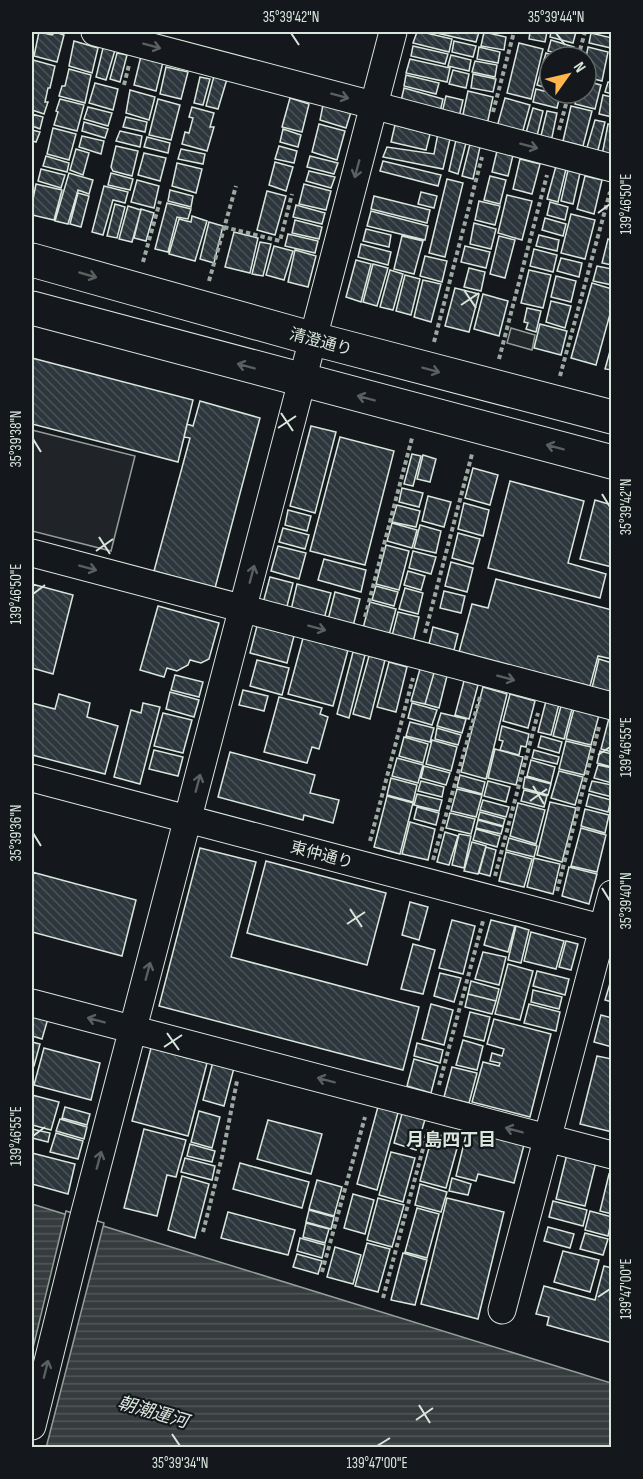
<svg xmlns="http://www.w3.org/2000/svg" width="643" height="1479" font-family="'Sofia Sans Condensed','Noto Sans JP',sans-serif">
  <defs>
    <pattern id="water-rules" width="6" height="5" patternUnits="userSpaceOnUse" patternTransform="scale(1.5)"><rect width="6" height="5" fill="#363b3e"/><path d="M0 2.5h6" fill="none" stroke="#525759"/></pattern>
    <pattern id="building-back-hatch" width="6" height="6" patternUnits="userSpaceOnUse" patternTransform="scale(1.5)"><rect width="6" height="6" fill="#2c363c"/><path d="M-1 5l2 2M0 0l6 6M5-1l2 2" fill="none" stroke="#4a5358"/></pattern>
  </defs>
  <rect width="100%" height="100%" fill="#14181c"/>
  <!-- pitch -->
  <path fill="#202428" stroke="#939e99" stroke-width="1.5" d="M32,430L135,456L111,551L32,531Z"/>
  <!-- parking -->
  <path fill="#24282b" stroke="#939e99" stroke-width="1.5" d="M511,328L535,335L532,350L507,343Z"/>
  <!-- water -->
  <path fill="url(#water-rules)" stroke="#939e99" stroke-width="1.5" d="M32,1204L611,1383V1447H32Z"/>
  <!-- pier -->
  <path fill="#14181c" stroke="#939e99" stroke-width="1.5" d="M66,1211L104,1223L46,1448L32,1447V1352Z"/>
  <!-- building -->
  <path fill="url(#building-back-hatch)" stroke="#d8e6dc" stroke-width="1.5" d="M39,32L52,35L55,32L64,35L57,62L34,56Z
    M417,32H422L452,39L449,52L413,43Z
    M432,32H479L476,42Z
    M484,32L506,37L504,50L481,46Z
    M530,32H547L545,42L529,39Z
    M551,32H576L573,43L550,37Z
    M591,33L612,38L611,48L589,43Z
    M551,40L574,47L571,57L548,51Z
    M74,41L98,48L92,73L69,66Z
    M454,41L476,46L473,57L452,52Z
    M519,43L543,49L531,99L507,93Z
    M413,46L448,54L445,64L411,56Z
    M479,47L500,52L498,63L477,59Z
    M588,47L608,52L602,81L586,77V57Z
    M103,48L115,50L106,80L96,77Z
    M117,53L127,55L120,82L110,79Z
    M546,53L558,57H550V65L543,63Z
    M451,55L471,60L469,71L448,66Z
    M141,56L163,62L156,91L134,85Z
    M410,59L450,68L447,82L406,73Z
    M33,60L55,66L50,88H48L45,102H48L44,114L32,110V64Z
    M475,61L497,65L495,77L472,72Z
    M166,67L188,72L181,99L160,94Z
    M542,67L550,69V89L537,85Z
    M69,69L91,75L85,103L59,96L62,86H65Z
    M453,70L469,74L466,88L449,84Z
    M473,74L496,79L493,92L471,88Z
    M406,75L439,83L436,94L404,86Z
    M214,76L227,79L218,109L206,106Z
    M200,77L210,79L203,105L194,103Z
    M586,81L601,85L595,109L575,104L577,93H586Z
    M608,82H612V94L605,92Z
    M95,83L118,89L113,110L89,103Z
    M404,88L443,99L440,112L401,101Z
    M536,89L560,95L557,108L533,102Z
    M130,90L155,97L149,120L126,113Z
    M468,91L493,97L487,125L462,119Z
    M603,95L612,97V117L599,114Z
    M446,96L463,100L459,117L442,113Z
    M290,98L309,104L302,132L282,127Z
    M505,98L530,105L522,134L497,127Z
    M60,99L84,105L77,131L54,125L58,112L56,111Z
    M158,99L180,105L171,140L149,135Z
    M323,105L351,112L346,128L320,120Z
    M571,106L592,111L583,146L563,141Z
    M88,107L112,113L108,126L84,119Z
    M192,107L214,113L210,127H214L207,151L182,144L185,132L189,133L193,118L189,117Z
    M533,108L543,111L537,136L526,133Z
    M547,111L557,113L551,142L540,140Z
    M32,114L43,117L40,129L32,126Z
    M126,117L147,122L145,132L123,127Z
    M595,120L605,122L597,154L586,151Z
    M84,122L108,129L105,138L82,131Z
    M319,124L345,131L337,160L312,152Z
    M608,124L612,125V157L602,155Z
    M395,125L430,134L426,150L391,142Z
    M53,128L76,134L69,160L47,154Z
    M283,129L301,135L298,147L280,142Z
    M32,130L40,132L36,142L32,141Z
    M120,131L142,136L140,147L116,141Z
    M438,133L450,139L443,169L383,157L387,147L434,154Z
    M82,136L104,141L101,154L79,147Z
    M147,137L170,143L168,153L144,147Z
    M456,140L466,143L458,174L449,171Z
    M470,144L480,147L473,179L462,176Z
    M116,146L138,151L132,176L113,171L111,167Z
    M279,146L297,151L294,163L275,159Z
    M76,149L89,153L83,175L70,170Z
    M181,149L205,154L203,164L178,159Z
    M497,151L513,155L508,176L492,172Z
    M144,153L166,158L160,181L138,175Z
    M46,156L69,163L67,172L43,166Z
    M310,156L338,163L334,174L307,167Z
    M520,159L540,164L532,194L513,189Z
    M383,161L441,175L438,186L380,171Z
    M275,162L293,167L286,191L269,185Z
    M177,163L202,169L196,193L172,186Z
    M556,166L566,169L558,202L547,199Z
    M41,169L65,175L61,188L38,181Z
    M568,170L580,173L573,204L561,201Z
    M309,171L335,177L331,188L306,181Z
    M69,173L93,180L89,194L78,190L68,224L55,221Z
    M111,173L133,179L130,190L108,185Z
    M490,176L506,180L500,204L484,200Z
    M585,176L602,180L594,214L577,209Z
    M447,179L463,183L445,257L429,253Z
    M137,180L159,186L154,208L131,202Z
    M36,184L62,190L54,220L32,215V204Z
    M304,184L331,191L326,210L299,204Z
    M104,186L128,192L125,203L113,200L103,235L92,232Z
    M170,190L193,196L191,207L168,201Z
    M267,191L286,196L275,235L257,230Z
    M421,192L437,196L434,208L418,204Z
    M78,193L89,196L81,227L70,224Z
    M507,195L532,201L522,240L498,233Z
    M374,196L430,210L427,223L371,209Z
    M479,201L500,206L495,225L475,220Z
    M550,202L568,207L565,220L547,215Z
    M167,203L191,209L188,219L177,217L168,252L155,249Z
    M115,204L125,207L117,238L107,236Z
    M296,205L325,213L322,224L293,217Z
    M128,206L141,210L132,242L119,239Z
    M141,209L154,213L146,241L134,238Z
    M371,211L428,226L425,240L367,226Z
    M571,214L595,220L585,259L561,253Z
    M192,216L207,221L195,261L169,254L179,219L191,222Z
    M545,218L566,224L563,236L542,230Z
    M295,220L322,227L319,239L292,233Z
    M209,222L223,226L214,263L200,259Z
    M474,223L496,229L491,249L470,244Z
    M366,229L391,235L389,247L363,241Z
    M234,232L258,238L250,273L225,267Z
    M288,234L318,241L315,253L285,246Z
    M539,235L559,240L557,251L536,246Z
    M402,236L423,241L414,274L394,269Z
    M499,236L515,240L505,278L490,274Z
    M608,239L612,240V265L602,263Z
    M260,242L271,244L263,276L252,274Z
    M361,244L391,252L388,265L358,257Z
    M274,246L293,251L284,280L266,275Z
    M465,246L490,252L486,268L461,262Z
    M534,249L557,255L553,272L530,266Z
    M295,250L316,256L308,287L288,282Z
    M425,256L447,261L442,282L420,276Z
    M561,258L582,263L579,277L557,271Z
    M356,260L371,264L361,302L346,297Z
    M373,264L388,268L377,306L363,302Z
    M597,266L612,269V285L593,281Z
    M469,268L485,272L481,291L464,287Z
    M390,270L403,274L393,310L380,307Z
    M529,270L551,275L543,308L521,303Z
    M405,275L420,279L411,315L396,311Z
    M556,276L576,281L571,302L551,297Z
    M423,280L441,284L431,322L414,317Z
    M592,283L612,289V307L596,365L571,358Z
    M455,288L479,294L469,332L445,326Z
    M483,294L508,301L499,336L474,329Z
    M551,301L571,306L565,328L546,322Z
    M527,308L541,311L536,332L526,329L528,323L524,322Z
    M540,324L567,331L561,355L534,348Z
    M612,344V370L605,369Z
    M32,358L193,400L178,462L32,424Z
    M200,401L260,418L215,588L154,571L190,438L184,437L187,424L193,426Z
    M311,426L336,432L315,513L290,506Z
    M340,437L394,451L365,565L310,551Z
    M412,454L421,456L413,486L404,484Z
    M423,455L436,459L430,482L417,479Z
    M473,468L498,475L490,505L465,498Z
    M510,481L584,501L568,563L606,574L600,598L488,568Z
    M402,488L423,493L419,507L399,502Z
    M428,496L451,502L444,527L422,521Z
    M595,500L612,505V567L580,559Z
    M464,503L489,510L483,536L458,529Z
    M397,505L420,511L416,527L392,522Z
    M288,510L311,516L307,531L285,525Z
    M392,523L417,530L412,548L387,541Z
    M420,525L441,531L436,553L414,548Z
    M283,528L309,535L305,549L279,542Z
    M458,533L480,539L473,564L452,558Z
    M386,545L409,551L399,590L376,584Z
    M278,546L306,553L299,579L271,571Z
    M413,551L436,557L431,574L409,568Z
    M324,559L366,570L361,592L318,580Z
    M451,562L473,568L467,592L445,586Z
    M408,571L425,576L421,590L404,585Z
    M270,577L293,583L286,610L263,603Z
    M496,579L612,610L610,622H612V659L598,656L590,686L459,652L472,604L488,608Z
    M32,584L73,595L53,674L32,668Z
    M297,584L331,593L324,619L291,610Z
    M376,586L398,592L394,606L372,600Z
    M405,588L423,593L418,614L399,609Z
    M444,591L465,596L461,613L440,608Z
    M335,592L360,599L353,626L328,620Z
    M370,602L396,609L389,635L363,628Z
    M158,606L219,623L209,659L201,663L190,660L188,665L177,671L167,668L164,677L140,670Z
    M398,612L419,617L413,642L392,636Z
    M257,626L294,636L287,663L250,653Z
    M433,627L458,634L453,654L428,648Z
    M303,638L348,650L333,706L288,694Z
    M353,652L365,655L349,718L337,714Z
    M369,656L385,660L370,719L353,714Z
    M599,659L612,663V683L609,693L592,688Z
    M257,660L289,668L282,695L250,686Z
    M389,662L407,667L396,712L377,707Z
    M420,669L434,673L425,704L411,701Z
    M434,673L447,676L439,708L425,704Z
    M175,675L203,682L199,697L171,690Z
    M464,681L478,685L469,719L455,715Z
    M483,687L507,694L486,779L461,772Z
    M243,690L268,696L264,711L239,705Z
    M170,692L199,700L194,717L166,709Z
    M59,694L90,703L87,717L118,726L105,774L32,755V703L55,709Z
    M510,694L535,701L528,728L503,721Z
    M279,697L322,708L320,714L328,717L319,749L312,747L307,763L264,752Z
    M546,701L559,704L551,735L538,732Z
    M143,703L160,707L140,784L114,777L131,710L141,713Z
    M412,703L437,710L432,725L408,718Z
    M561,706L572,709L564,739L553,736Z
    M574,709L599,715L591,745L566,739Z
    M163,713L192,720L183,753L154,746Z
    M441,713L466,719L462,733L437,726Z
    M609,718H612V752L601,749Z
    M410,722L434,728L430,742L406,736Z
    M502,726L529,734L526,747L521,746L519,755L500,750L503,741L499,740Z
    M437,728L461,735L458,745L435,739Z
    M541,736L562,742L559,753L538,747Z
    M404,737L428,744L423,763L399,756Z
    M432,740L457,747L451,771L426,764Z
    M566,741L591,747L584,775L559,769Z
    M495,749L523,757L516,785L488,778Z
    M154,750L183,757L178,776L149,769Z
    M534,750L559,757L557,764L532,758Z
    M600,751L612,754V767L597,763Z
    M230,752L315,775L310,793L339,800L333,823L304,815L303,820L218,797Z
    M397,758L423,765L418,783L392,776Z
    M531,760L555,767L551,783L527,776Z
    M598,765L612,768V783L594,778Z
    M424,766L450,773L446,785L421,778Z
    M559,771L583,777L575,805L551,798Z
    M460,775L485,782L482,794L457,787Z
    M525,777L551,784L548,795L523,788Z
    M391,778L417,785L413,802L387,795Z
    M421,781L444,787L442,797L418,791Z
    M488,781L510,787L506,802L484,796Z
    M592,781L612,785V797L589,791Z
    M457,789L482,795L476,817L451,811Z
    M524,790L547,796L544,807L521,801Z
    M417,794L442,800L439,811L414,805Z
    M589,794L611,800L608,812L586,806Z
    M387,796L413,803L400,854L374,847Z
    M483,800L509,807L506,817L480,810Z
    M550,802L576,808L562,862L537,855Z
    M518,803L545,810L536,844L510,836Z
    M417,807L439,813L436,825L414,819Z
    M585,809L609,815L605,833L581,826Z
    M480,812L505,819L503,826L478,819Z
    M450,813L475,819L471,834L446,828Z
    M478,820L503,827L501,834L476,828Z
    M410,822L435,829L428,860L402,854Z
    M581,828L606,835L597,872L571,866Z
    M476,829L500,836L497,847L473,840Z
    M445,832L458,836L449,865L437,862Z
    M459,834L471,836L464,868L452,865Z
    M509,838L537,846L534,857L506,850Z
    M472,842L486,846L478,874L464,871Z
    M486,847L496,850L490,876L479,873Z
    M200,848L256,862L231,957L419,1007L403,1070L159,1006Z
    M506,852L532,859L524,887L499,881Z
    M534,858L560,864L553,894L527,887Z
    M266,861L386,893L367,965L247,933Z
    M569,867L597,874L589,904L562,896Z
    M32,872L136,900L122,956L32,932Z
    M410,902L428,907L419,940L402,935Z
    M452,920L475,926L463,974L439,968Z
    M491,920L515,926L508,952L484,945Z
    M516,926L529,930L521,963L508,960Z
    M531,932L564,941L556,969L524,961Z
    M566,941L578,944L571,970L559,967Z
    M413,944L435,950L423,994L401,989Z
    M483,952L506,957L499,985L475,979Z
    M508,964L533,971L520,1020L495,1014Z
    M537,971L569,979L565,995L533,986Z
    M440,973L461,978L454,1002L434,996Z
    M611,980H612V1002L605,1000Z
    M471,981L499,989L496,1001L468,994Z
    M533,990L562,997L559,1009L531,1002Z
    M468,994L496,1001L492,1014L465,1007Z
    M431,1004L453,1010L444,1045L422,1039Z
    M529,1004L560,1012L556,1031L524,1023Z
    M32,1010L49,1015L42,1039L32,1036Z
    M470,1012L490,1017L484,1041L464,1036Z
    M601,1015L612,1018V1047L594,1042Z
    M494,1019L551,1034L530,1117L472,1102L483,1062L499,1066L500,1063L490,1061L492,1053L502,1056L504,1049L487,1044Z
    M463,1040L483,1046L477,1070L456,1065Z
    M32,1042L40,1044L34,1066H32Z
    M417,1043L443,1050L440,1063L414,1056Z
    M44,1048L100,1063L91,1100L34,1085Z
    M151,1048L207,1063L188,1136L132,1121Z
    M597,1056L612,1059V1132L580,1124Z
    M214,1058L235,1064L224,1106L203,1100Z
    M414,1059L438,1066L431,1093L407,1086Z
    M452,1067L477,1073L469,1103L444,1097Z
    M32,1095L59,1102L51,1130L32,1125Z
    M379,1103L399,1109L377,1190L357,1184Z
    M65,1107L90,1114L87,1125L62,1118Z
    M403,1110L426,1116L416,1150L394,1143Z
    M199,1111L220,1117L212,1148L191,1142Z
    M60,1119L87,1127L84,1139L56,1131Z
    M268,1120L322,1134L311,1174L257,1159Z
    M468,1127L525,1141L514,1183L478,1174L476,1181L456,1176Z
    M32,1129L50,1133L48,1142L32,1138Z
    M144,1129L186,1140L176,1177L167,1175L157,1216L124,1208Z
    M56,1133L83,1141L78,1159L50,1152Z
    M433,1133L459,1141L446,1188L420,1181Z
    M190,1144L215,1151L212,1162L187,1156Z
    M391,1152L415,1158L403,1202L379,1195Z
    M32,1153L75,1164L68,1194L32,1184Z
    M567,1154L596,1162L585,1206L556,1199Z
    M185,1158L215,1166L212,1180L181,1172Z
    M240,1163L309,1182L302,1208L233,1189Z
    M609,1174L612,1175V1214L600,1211Z
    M182,1176L209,1184L195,1238L168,1230Z
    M452,1178L471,1184L468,1195L449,1191Z
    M317,1180L342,1187L334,1216L309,1209Z
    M420,1184L447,1192L441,1212L415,1205Z
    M353,1194L374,1200L365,1234L344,1228Z
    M378,1198L404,1205L392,1247L367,1240Z
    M447,1198L504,1212L478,1319L421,1304Z
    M553,1201L587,1210L583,1226L549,1217Z
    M417,1208L439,1214L427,1258L405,1252Z
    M309,1210L334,1217L331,1229L306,1222Z
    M590,1211L612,1217L608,1236L585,1230Z
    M228,1212L295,1230L288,1255L221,1238Z
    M306,1223L329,1229L325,1243L303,1237Z
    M548,1227L574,1234L570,1248L544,1241Z
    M585,1233L608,1239L603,1255L580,1249Z
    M300,1238L325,1245L322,1258L297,1251Z
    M367,1243L390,1249L378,1292L355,1286Z
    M335,1247L361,1255L353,1284L327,1277Z
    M563,1251L599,1260L590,1292L554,1282Z
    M403,1253L427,1260L415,1305L391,1300Z
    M297,1254L322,1261L318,1274L293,1267Z
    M604,1266L612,1268V1343L547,1325L549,1317L536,1314L544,1286L595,1300Z"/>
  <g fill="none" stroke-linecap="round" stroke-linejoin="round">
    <defs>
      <path id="minor" d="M95,32L612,168
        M32,553L612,706
        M32,778L612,931
        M32,1003L612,1155
        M502,1310L612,894
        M32,1426L84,1216L393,32"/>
      <path id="major" d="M32,260L314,339L612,417
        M32,308L612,462"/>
    </defs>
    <!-- minor casing -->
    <use href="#minor" stroke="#d8e6dc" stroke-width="29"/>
    <!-- major casing -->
    <use href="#major" stroke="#d8e6dc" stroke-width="35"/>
    <!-- path -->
    <path stroke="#9da8a2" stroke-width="4" stroke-dasharray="4.5 3" stroke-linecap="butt" d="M578,57L585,32
      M124,85L129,65
      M493,112L514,32
      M559,130L569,93
      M224,227L280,241L292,194
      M143,262L160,201
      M209,281L236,186
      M434,342L482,157
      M499,359L547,175
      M560,376L610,192
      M365,617L412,438
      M425,633L472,454
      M370,841L413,678
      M433,860L480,697
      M495,876L538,713
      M557,891L599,727
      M439,1085L483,921
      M203,1232L222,1157L237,1081
      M322,1272L365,1117
      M383,1298L428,1130"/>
    <!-- minor -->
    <use href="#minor" stroke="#14181c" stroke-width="27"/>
    <!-- major -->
    <use href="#major" stroke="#14181c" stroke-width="33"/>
  </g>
  <!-- one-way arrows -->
  <defs><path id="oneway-shaft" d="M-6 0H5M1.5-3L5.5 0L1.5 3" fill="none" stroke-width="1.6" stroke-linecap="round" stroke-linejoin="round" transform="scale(1.5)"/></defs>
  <g stroke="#59605f">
    <use href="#oneway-shaft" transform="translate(152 46) rotate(15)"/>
    <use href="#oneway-shaft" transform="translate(340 96) rotate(15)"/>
    <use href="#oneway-shaft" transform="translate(529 146) rotate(15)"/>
    <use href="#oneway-shaft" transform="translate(357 169) rotate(105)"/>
    <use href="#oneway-shaft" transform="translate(88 275) rotate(16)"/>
    <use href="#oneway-shaft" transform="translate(246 366) rotate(-165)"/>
    <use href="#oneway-shaft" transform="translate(431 370) rotate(15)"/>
    <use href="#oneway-shaft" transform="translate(366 398) rotate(-165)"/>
    <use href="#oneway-shaft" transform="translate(555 447) rotate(-165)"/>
    <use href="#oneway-shaft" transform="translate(88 568) rotate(15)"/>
    <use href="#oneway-shaft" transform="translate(252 574) rotate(-75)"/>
    <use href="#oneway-shaft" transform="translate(317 628) rotate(15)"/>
    <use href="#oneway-shaft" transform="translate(506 678) rotate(15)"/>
    <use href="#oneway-shaft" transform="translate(198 783) rotate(-75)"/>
    <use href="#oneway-shaft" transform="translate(148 971) rotate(-75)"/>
    <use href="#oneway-shaft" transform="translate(96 1020) rotate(-165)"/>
    <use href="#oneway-shaft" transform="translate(326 1080) rotate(-165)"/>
    <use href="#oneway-shaft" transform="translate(514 1130) rotate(-165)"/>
    <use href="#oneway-shaft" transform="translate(99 1160) rotate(-75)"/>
    <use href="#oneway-shaft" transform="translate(46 1369) rotate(-76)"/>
  </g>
  <!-- ticks -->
  <path fill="none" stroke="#d8e6dc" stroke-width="2" d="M291,33L299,45M556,33L565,45M598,213L610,204M464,290L476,308M461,305L479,293M281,413L293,431M278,428L296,416M33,439L41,452M602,494L610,507M99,537L110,554M96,551L113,539M33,594L45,585M598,755L610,747M533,786L544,804M530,801L547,789M33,833L41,846M602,888L610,901M350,909L362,927M347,924L365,912M167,1033L179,1050M164,1047L182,1035M33,1136L45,1127M598,1297L610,1289M419,1405L430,1423M416,1420L433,1408M172,1434L180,1446M377,1446L390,1438"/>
  <g text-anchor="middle" stroke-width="4.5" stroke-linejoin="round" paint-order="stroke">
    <!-- street labels -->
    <g font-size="16" fill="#d8e6dc" stroke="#14181c">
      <text transform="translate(321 341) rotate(15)" y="6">清澄通り</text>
      <text transform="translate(322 854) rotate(15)" y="6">東仲通り</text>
    </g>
    <!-- neighbourhood labels -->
    <g font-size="18" font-weight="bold" fill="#d8e6dc" stroke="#14181c">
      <text x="451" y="1146">月島四丁目</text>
    </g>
    <!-- water labels -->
    <g font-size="18" font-style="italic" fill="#d8e6dc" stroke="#14181c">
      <text transform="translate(153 1412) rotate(16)" y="6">朝潮運河</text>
    </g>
  </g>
  <!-- border -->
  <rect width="643" height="1479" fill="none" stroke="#14181c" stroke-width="66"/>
  <!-- north arrow -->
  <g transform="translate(568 75) rotate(56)"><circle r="28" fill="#14181c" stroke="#626a69" stroke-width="1.5"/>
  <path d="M0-4.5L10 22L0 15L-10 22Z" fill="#ffb74d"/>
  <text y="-9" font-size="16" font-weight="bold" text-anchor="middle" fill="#d8e6dc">N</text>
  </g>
  <rect x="33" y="33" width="577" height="1413" fill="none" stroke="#d8e6dc" stroke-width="2"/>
  <g font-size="15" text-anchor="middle" fill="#d8e6dc">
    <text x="291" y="22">35°39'42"N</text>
    <text x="556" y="22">35°39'44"N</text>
    <text transform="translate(626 204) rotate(-90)" y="5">139°46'50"E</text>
    <text transform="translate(16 439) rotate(-90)" y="5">35°39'38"N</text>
    <text transform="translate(626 507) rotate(-90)" y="5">35°39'42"N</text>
    <text transform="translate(16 594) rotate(-90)" y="5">139°46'50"E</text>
    <text transform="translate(626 747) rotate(-90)" y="5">139°46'55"E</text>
    <text transform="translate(16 833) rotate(-90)" y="5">35°39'36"N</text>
    <text transform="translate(626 901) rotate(-90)" y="5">35°39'40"N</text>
    <text transform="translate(16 1136) rotate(-90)" y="5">139°46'55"E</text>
    <text transform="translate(626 1289) rotate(-90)" y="5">139°47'00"E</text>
    <text x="180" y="1468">35°39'34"N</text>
    <text x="377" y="1468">139°47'00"E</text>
  </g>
</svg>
